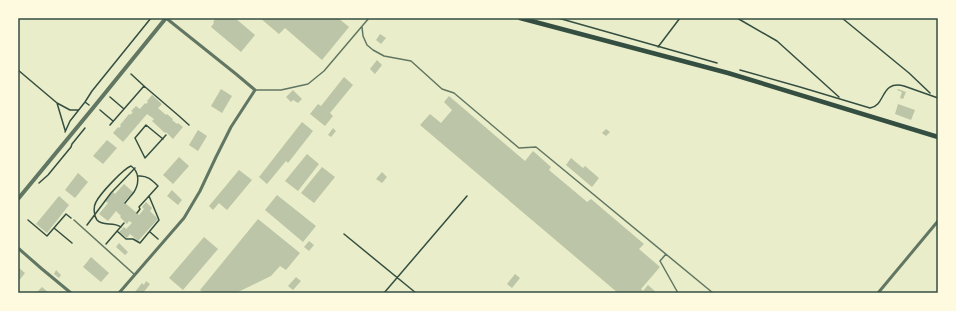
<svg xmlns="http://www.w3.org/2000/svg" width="956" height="311" font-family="'Space Grotesk',sans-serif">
  <rect width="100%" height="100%" fill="#e9edc9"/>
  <!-- building -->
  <path fill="#bcc5a7" d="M216,18H235L255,35L241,52L211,27L214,23L213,22Z
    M260,18H338L349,27L322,60L285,28L279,34Z
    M380,34L386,38L381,44L376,40Z
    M377,60L382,65L375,74L370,69Z
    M344,77L353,85L330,113L333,116L325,126L310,114L318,104L321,106Z
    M221,89L232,96L222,113L211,106Z
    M898,89L906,92L903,99L900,98L902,92L897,90Z
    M293,90L302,99L298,103L293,100L291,102L286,97Z
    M152,95L162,104L158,108L166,115L167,114L173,119L172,120L177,124L178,123L183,127L173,139L166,132L165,133L152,121L154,119L147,114L123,142L113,133L118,127L119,128L121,126L120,125L129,114L130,115L133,112L131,111L136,106L140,109L145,103L146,104L148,102L147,101Z
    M449,96L525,161L533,151L551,167L549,170L586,201L587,202L591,199L644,244L639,249L660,267L641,289L643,291L648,285L657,293H618L420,125L430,114L441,123L452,110L444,102Z
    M898,104L915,110L911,120L895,114Z
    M302,122L313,131L288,163L286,161L267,184L259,177Z
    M333,128L336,131L331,137L328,135Z
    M606,129L610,132L606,136L602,133Z
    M198,130L207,136L198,151L189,145Z
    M107,140L117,148L103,164L93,156Z
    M307,154L319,164L298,191L285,181Z
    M179,157L189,166L173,184L163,175Z
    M571,158L583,168L585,166L599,178L592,187L566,165Z
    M322,167L335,177L314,203L301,193Z
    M239,170L252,180L227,210L219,203L213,210L209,206Z
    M382,172L387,177L382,183L376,179Z
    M78,173L88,182L75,198L65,190Z
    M124,184L133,192L124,202L139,215L144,209L142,207L146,202L152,208L150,211L158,219L138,241L130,234L127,238L119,232L124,227L126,229L132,223L129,221L127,224L120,217L121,216L116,211L108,221L99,214L108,203L105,201L113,192L115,194Z
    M172,190L182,200L178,205L167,196Z
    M277,195L316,226L303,242L265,210Z
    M59,196L69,205L47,233L36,224Z
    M258,219L300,253L286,270L280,266L271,276L236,293H204L200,290Z
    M204,237L218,249L183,290L169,278Z
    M309,241L314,245L309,251L304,247Z
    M119,243L128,252L125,255L116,247Z
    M91,257L109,273L101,282L83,267Z
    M18,267L25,273L18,282Z
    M56,270L61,275L59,278L54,274Z
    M515,274L520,278L512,288L507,284Z
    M296,277L301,281L293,290L288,286Z
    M146,281L150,284L143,293H137L135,292L142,283L144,285Z
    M42,287L49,293H36Z"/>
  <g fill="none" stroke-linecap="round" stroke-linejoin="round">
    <!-- path -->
    <path stroke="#344e41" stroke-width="1.5" d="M558,18L717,63
      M737,18L777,41L839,97
      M842,18L909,73L930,93
      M658,47L680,18
      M18,70L57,103L70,110H78
      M740,70L800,87L870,108C886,106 880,80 904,86L938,98
      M131,74L144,86
      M110,97L124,109
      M57,103L65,130
      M89,105L85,102L92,91L151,18
      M100,110L113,121
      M110,125L144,86L179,116L189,125
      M65,132L70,121L85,102
      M163,139L146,125L135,138L145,158L166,135
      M138,176C147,175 152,180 158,186
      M39,183L48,175L71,147L72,144L85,128
      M137,213L140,209L139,207L158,186
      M28,220L47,236L66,214L71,218
      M87,225L111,193L135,168
      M121,227C113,221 103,227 97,220C94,216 93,207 96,202C100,194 123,169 131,166C140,172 139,184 134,192C131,196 128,199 125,203
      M54,228L72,243
      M117,231L126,239H133L140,243L159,220L149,196
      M150,232L158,239
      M344,234L416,293
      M106,244L124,223
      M384,293L467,196"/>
    <!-- service -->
    <path stroke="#617663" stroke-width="1.5" d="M362,27L363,36L367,45L373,50L384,56L411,61L442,89L454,93L519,148L536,147L713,293
      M255,90H281L308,84L324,71L369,18
      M74,220L135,275
      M666,254L660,261L678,293"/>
    <!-- minor -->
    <path stroke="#617663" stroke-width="3" d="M18,248L42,269L71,293
      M119,293L184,218L200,191L216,157L231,127L255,90L236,74L166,18
      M878,293L938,221"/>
    <!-- tertiary -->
    <path stroke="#617663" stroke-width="4" d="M18,199L93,108L166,18"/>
    <!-- secondary -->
    <path stroke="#344e41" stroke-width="4.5" d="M520,18L728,73L938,137"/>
  </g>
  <!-- border -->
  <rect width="956" height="311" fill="none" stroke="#fefae0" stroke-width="38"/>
  <rect x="19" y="19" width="918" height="273" fill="none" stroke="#344e41" stroke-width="1.5"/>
</svg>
